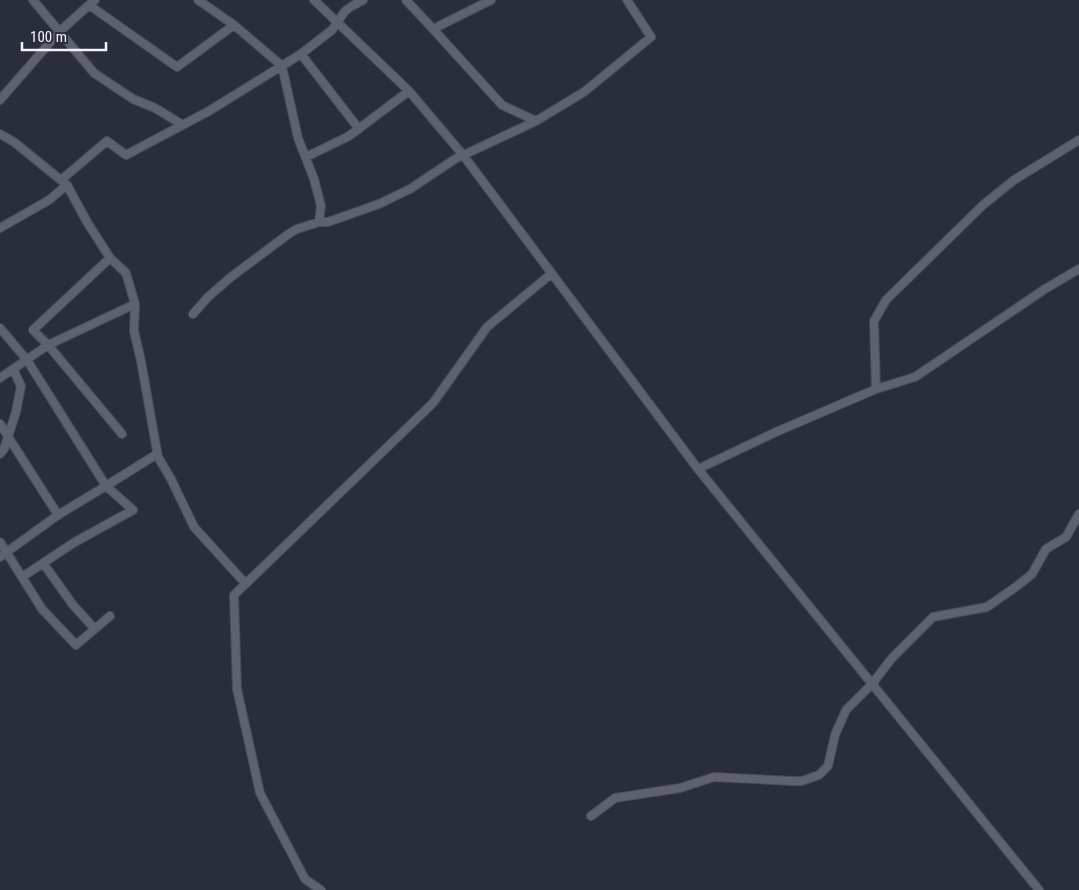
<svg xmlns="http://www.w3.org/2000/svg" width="1079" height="890" font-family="'Roboto Condensed',sans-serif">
  <rect width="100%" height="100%" fill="#2a2d3a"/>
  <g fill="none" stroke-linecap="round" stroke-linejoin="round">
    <defs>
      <path id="minor" d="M33,0L94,73L133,99L155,108L183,125
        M95,0L89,5L177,67L234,25
        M198,0L234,25L282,66L298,138L314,179L321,206L319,222
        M314,0L409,91L463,155L698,469L1039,890
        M406,0L433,29L491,0
        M433,29L502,105L536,121
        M301,54L359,129
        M0,100L59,32L89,5
        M0,134L14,142L67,185L87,222L110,258L126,273L135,304L134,331L141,361L158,457L171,479L194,527L245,583
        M306,157L349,136L409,91
        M61,180L107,141L126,155L209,111L301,54L332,30L345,11L352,6L363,0
        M0,228L49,200L67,185
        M110,258L33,330L48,345L122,434
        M193,314L208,297L231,277L290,233L297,229L319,222H328L379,204L410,189L455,159L536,121L584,92L651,37L627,0
        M0,328L27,360L106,486L58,515L0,557
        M0,378L48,345L135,304
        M876,389L874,321L886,300L983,205L1014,180L1079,140
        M0,424L58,515
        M0,454L4,449L16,412L21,386L13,369
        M698,469L776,432L876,389L915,377L1045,289L1079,269
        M0,542L42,609L76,645L110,616
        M43,563L73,605L94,628
        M22,577L75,542L133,510L106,486L157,454
        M591,816L615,798L680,788L714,777L792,781H802L819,775L828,766L835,735L846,710L872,684L892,658L933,617L987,607L1017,586L1032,574L1046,549L1066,537L1079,514
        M321,890L305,879L260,793L237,689L234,595L433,403L487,327L551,274"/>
    </defs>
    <!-- minor casing -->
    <use href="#minor" stroke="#494b56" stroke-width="10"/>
    <!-- minor -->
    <use href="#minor" stroke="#5d6170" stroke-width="8"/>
  </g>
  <!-- scale -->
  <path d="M22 42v8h84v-8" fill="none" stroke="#f2f4fd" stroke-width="2.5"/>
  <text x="30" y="42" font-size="15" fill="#f2f4fd" stroke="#2a2d3a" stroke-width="4" paint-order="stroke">100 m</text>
</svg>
